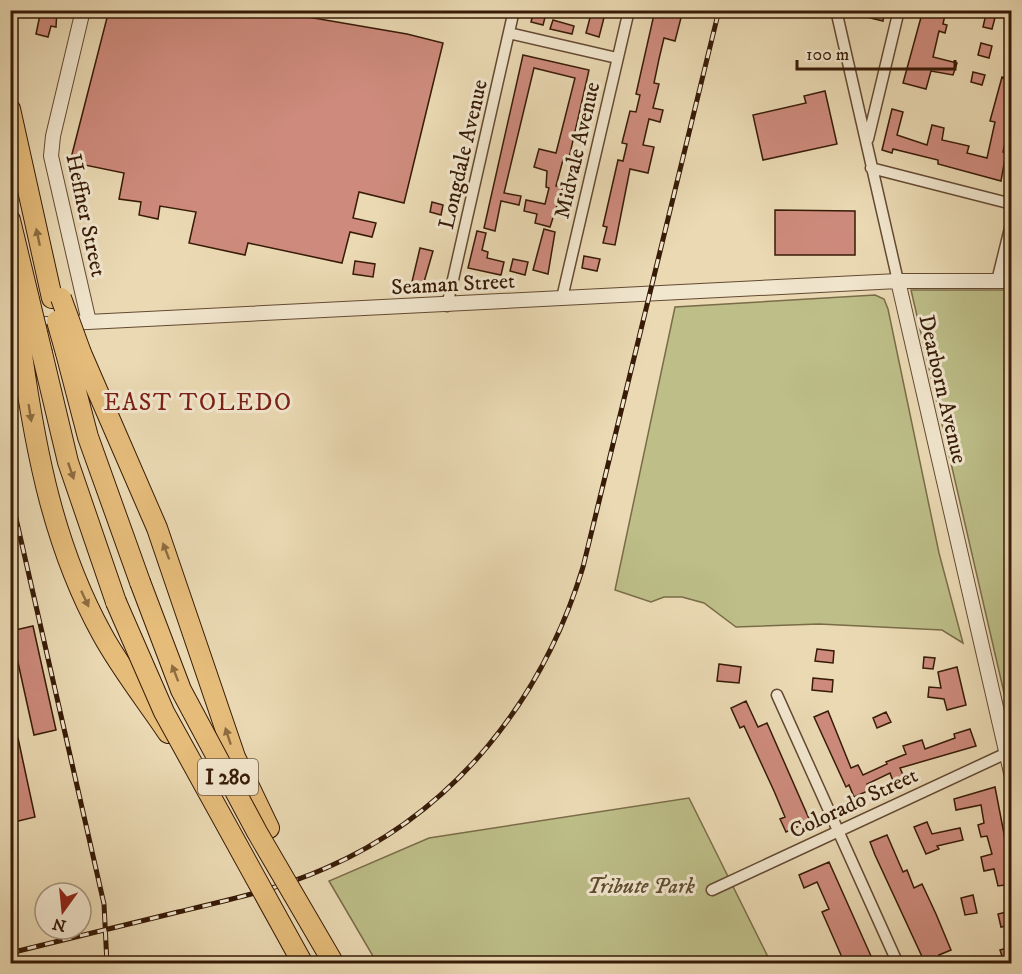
<svg xmlns="http://www.w3.org/2000/svg" width="1022" height="974" font-family="'IM FELL DW Pica',serif">
  <rect width="100%" height="100%" fill="#ead9b3"/>
  <filter id="stains"><feTurbulence type="fractalNoise" baseFrequency=".00333" numOctaves="4"/><feColorMatrix values="0 0 0 0 .2 0 0 0 0 .09 0 0 0 0 .02 0 0 0 .5 -.17"/></filter>
  <radialGradient id="worn" r=".72"><stop offset=".6" stop-color="#630" stop-opacity="0"/><stop offset="1" stop-color="#630" stop-opacity=".3"/></radialGradient>
  <!-- green -->
  <path fill="#bdbe88" stroke="#7a6c48" stroke-width="1.5" d="M911,290H1011V723Z
    M875,295L884,299L888,309L939,553L963,643L942,630L819,624L736,627L704,603L682,597H664L651,602L615,590L675,307Z
    M689,798L771,963H377L329,881L429,838Z"/>
  <!-- building -->
  <path fill="#ce8b7d" stroke="#371b07" stroke-width="1.5" d="M41,10H57L56,27L51,26L48,37L36,34Z
    M109,10H267L407,34L443,43L404,203L359,192L353,218L376,223L372,237L350,232L342,263L248,243L245,255L189,243L196,212L160,206L158,219L139,215L141,202L119,199L124,173L70,162Z
    M534,10H547L543,25L531,22Z
    M592,10H606L599,37L586,33Z
    M655,10H683L675,41L664,38L659,59L654,83L659,84L653,108L663,110L660,122L649,119L643,145L654,147L648,173L630,169L615,245L603,243L607,227L603,226L618,160L623,161L627,144L622,143L630,111L636,112L640,95L636,94Z
    M855,10H885L883,21L854,14Z
    M923,10H946L943,24L947,25L945,33L939,31L933,57L957,63L953,75L931,71L926,89L903,83Z
    M987,10H997L992,29L983,27Z
    M553,20L574,26L572,34L550,29Z
    M981,43L992,46L989,58L978,55Z
    M523,55L589,70L569,158L564,156L556,186L563,187L550,227L535,223L537,214L524,211L526,200L545,204L549,188L546,187L547,171L534,167L539,149L556,153L575,78L534,68L504,193L521,196L519,205L501,201L495,231L484,228Z
    M973,72L985,75L982,85L971,82Z
    M1002,77L1011,80V126H1009L1003,152L1006,153L1001,181L938,164V160L893,149L892,153L882,150L892,109L903,112L897,135L927,145L932,125L944,128L942,140L969,146L967,153L987,158L995,122L990,121Z
    M825,91L837,144L763,160L753,115L806,103L804,96Z
    M432,202L443,205L441,215L430,212Z
    M775,210L855,211V255H775Z
    M544,229L555,232L548,274L533,270Z
    M477,231L486,233L482,250L488,252L487,258L504,262L501,275L468,268Z
    M420,248L433,251L422,289L411,286Z
    M584,256L600,259L597,271L582,268Z
    M513,259L528,262L525,275L510,271Z
    M355,261L375,264L373,277L353,274Z
    M33,626L56,730L34,735L11,631Z
    M817,649L834,651L833,663L815,661Z
    M924,657L935,658L933,669L923,668Z
    M719,664L741,667L739,683L717,681Z
    M957,667L966,705L947,710L944,699L928,697L929,687L941,688L938,672Z
    M813,678L833,680L832,692L812,690Z
    M746,701L758,727L767,723L810,821L786,832L780,819L785,817L774,791L744,726L740,728L731,708Z
    M828,711L851,768L858,765L863,775L887,764L886,762L906,754L903,746L922,740L925,749L955,738L954,734L970,729L976,746L900,768L907,784L896,789L890,773L867,784L870,790L854,797L849,785L846,787L814,717Z
    M886,712L891,722L877,728L873,718Z
    M18,738L35,817L10,823V740Z
    M995,787L1011,870V884L998,886L994,869L984,871L981,857L992,854L987,836L981,837L978,825L984,823L981,805L956,810L954,799Z
    M927,822L932,834L960,828L963,840L937,846L939,849L926,854L914,827Z
    M887,835L903,872L907,870L914,888L922,884L936,914L951,950L939,955L943,963H925L875,855L870,842Z
    M829,862L871,956L855,963H845L841,955L822,912L829,909L817,882L804,888L799,875Z
    M973,895L977,913L965,915L961,898Z
    M1011,911V925L1001,927L998,914Z
    M1011,947V960L1004,962L1000,950Z"/>
  <g fill="none" stroke-linecap="round" stroke-linejoin="round">
    <defs>
      <path id="minor" d="M836,10L898,281
        M509,33L617,58
        M868,139L899,10
        M871,168L1012,204
        M997,281L1012,220
        M562,298L629,10
        M447,306L514,10
        M777,695L898,964
        M712,890L1011,751"/>
      <path id="tertiary" d="M83,10L53,136L51,156L89,322
        M898,281L1012,777
        M28,325L898,281H1012"/>
      <path id="motorway" d="M10,109L52,298
        M10,220L29,299
        M42,353L68,462L116,602
        M66,353L88,437L140,582
        M81,353L157,528L235,757L269,828
        M22,355C36,453 54,547 102,634C121,669 146,700 168,733"/>
    </defs>
    <!-- minor casing -->
    <use href="#minor" stroke="#644a32" stroke-width="13"/>
    <!-- tertiary casing -->
    <use href="#tertiary" stroke="#644a32" stroke-width="16"/>
    <!-- motorway casing -->
    <use href="#motorway" stroke="#371b07" stroke-width="22"/>
    <!-- minor -->
    <use href="#minor" stroke="#f1e6ce" stroke-width="10"/>
    <!-- tertiary -->
    <use href="#tertiary" stroke="#f1e6ce" stroke-width="14"/>
    <!-- motorway -->
    <use href="#motorway" stroke="#e5bc7a" stroke-width="20"/>
    <defs>
      <path id="rail" d="M10,492L104,904L107,964
        M10,953C66,939 122,926 178,912C229,900 279,889 326,868C455,812 543,699 583,567L719,10"/>
    </defs>
    <!-- rail casing -->
    <use href="#rail" stroke="#371b07" stroke-width="5"/>
    <!-- rail -->
    <use href="#rail" stroke="#f1e6ce" stroke-width="3" stroke-dasharray="9" stroke-linecap="butt"/>
    <defs>
      <path id="motorway-bridge" d="M12,298L22,355
        M61,298L81,353
        M29,299L42,353
        M57,321L66,353
        M140,582L181,690L257,832L334,964
        M116,602L164,712L303,964"/>
    </defs>
    <!-- motorway-bridge casing -->
    <use href="#motorway-bridge" stroke="#371b07" stroke-width="22" stroke-linecap="butt"/>
    <!-- motorway-bridge -->
    <use href="#motorway-bridge" stroke="#e5bc7a" stroke-width="20"/>
  </g>
  <!-- one-way arrows -->
  <defs><path id="oneway-solid" d="M-6-.8H1V-3.2L6.5 0L1 3.2V.8H-6Z" transform="scale(1.5)"/></defs>
  <g fill="#8e6c40">
    <use href="#oneway-solid" transform="translate(38 237) rotate(-102)"/>
    <use href="#oneway-solid" transform="translate(30 413) rotate(81)"/>
    <use href="#oneway-solid" transform="translate(71 471) rotate(71)"/>
    <use href="#oneway-solid" transform="translate(166 551) rotate(-111)"/>
    <use href="#oneway-solid" transform="translate(85 599) rotate(65)"/>
    <use href="#oneway-solid" transform="translate(175 673) rotate(-111)"/>
    <use href="#oneway-solid" transform="translate(228 736) rotate(-108)"/>
  </g>
  <g text-anchor="middle" stroke-width="6" stroke-linejoin="round" paint-order="stroke">
    <!-- shield labels -->
    <rect fill="#f1e6ce" stroke="#6f5843" stroke-width="1.5" x="198" y="759" width="60" height="36" rx="4.5"/>
    <g font-size="21" font-weight="bold" fill="#371b07">
      <text x="228" y="784">I 280</text>
    </g>
    <!-- street labels -->
    <g font-size="22" fill="#371b07" stroke="#f1e6ce">
      <text transform="translate(576 150) rotate(-77)" y="8">Midvale Avenue</text>
      <text transform="translate(462 154) rotate(-77)" y="8">Longdale Avenue</text>
      <text transform="translate(87 215) rotate(78)" y="8">Heffner Street</text>
      <text transform="translate(453 283) rotate(-3)" y="8">Seaman Street</text>
      <text transform="translate(944 389) rotate(77)" y="8">Dearborn Avenue</text>
      <text transform="translate(853 802) rotate(-25)" y="8">Colorado Street</text>
    </g>
    <!-- park labels -->
    <g font-size="22" font-style="italic" fill="#5f4c2e" stroke="#f1e6ce">
      <text x="641" y="893">Tribute Park</text>
    </g>
    <!-- neighbourhood labels -->
    <g font-size="24" letter-spacing="1.5" fill="#7a1f14" stroke="#f1e6ce">
      <text x="198" y="410">EAST TOLEDO</text>
    </g>
  </g>
  <!-- margin -->
  <rect width="1022" height="974" fill="none" stroke="#ead9b3" stroke-width="36"/>
  <rect x="12" y="12" width="998" height="950" fill="none" stroke="#371b07" stroke-width="3"/>
  <rect x="18" y="18" width="986" height="938" fill="none" stroke="#371b07" stroke-width="1.5"/>
  <!-- north arrow -->
  <g transform="translate(63 911) rotate(195)"><circle r="28" fill="#f1e6ce" stroke="#a7957e" stroke-width="1.5"/>
  <path d="M0-4.5L10 22L0 15L-10 22Z" fill="#8f2418"/>
  <text y="-9" font-size="16" font-weight="bold" text-anchor="middle" fill="#371b07">N</text>
  </g>
  <!-- scale -->
  <path d="M797 60v9h158v-9" fill="none" stroke="#371b07" stroke-width="3"/>
  <text x="806" y="60" font-size="18" fill="#371b07" stroke="#f1e6ce" stroke-width="4.5" paint-order="stroke">100 m</text>
  <rect width="100%" height="100%" filter="url(#stains)"/>
  <rect width="100%" height="100%" fill="url(#worn)"/>
</svg>
